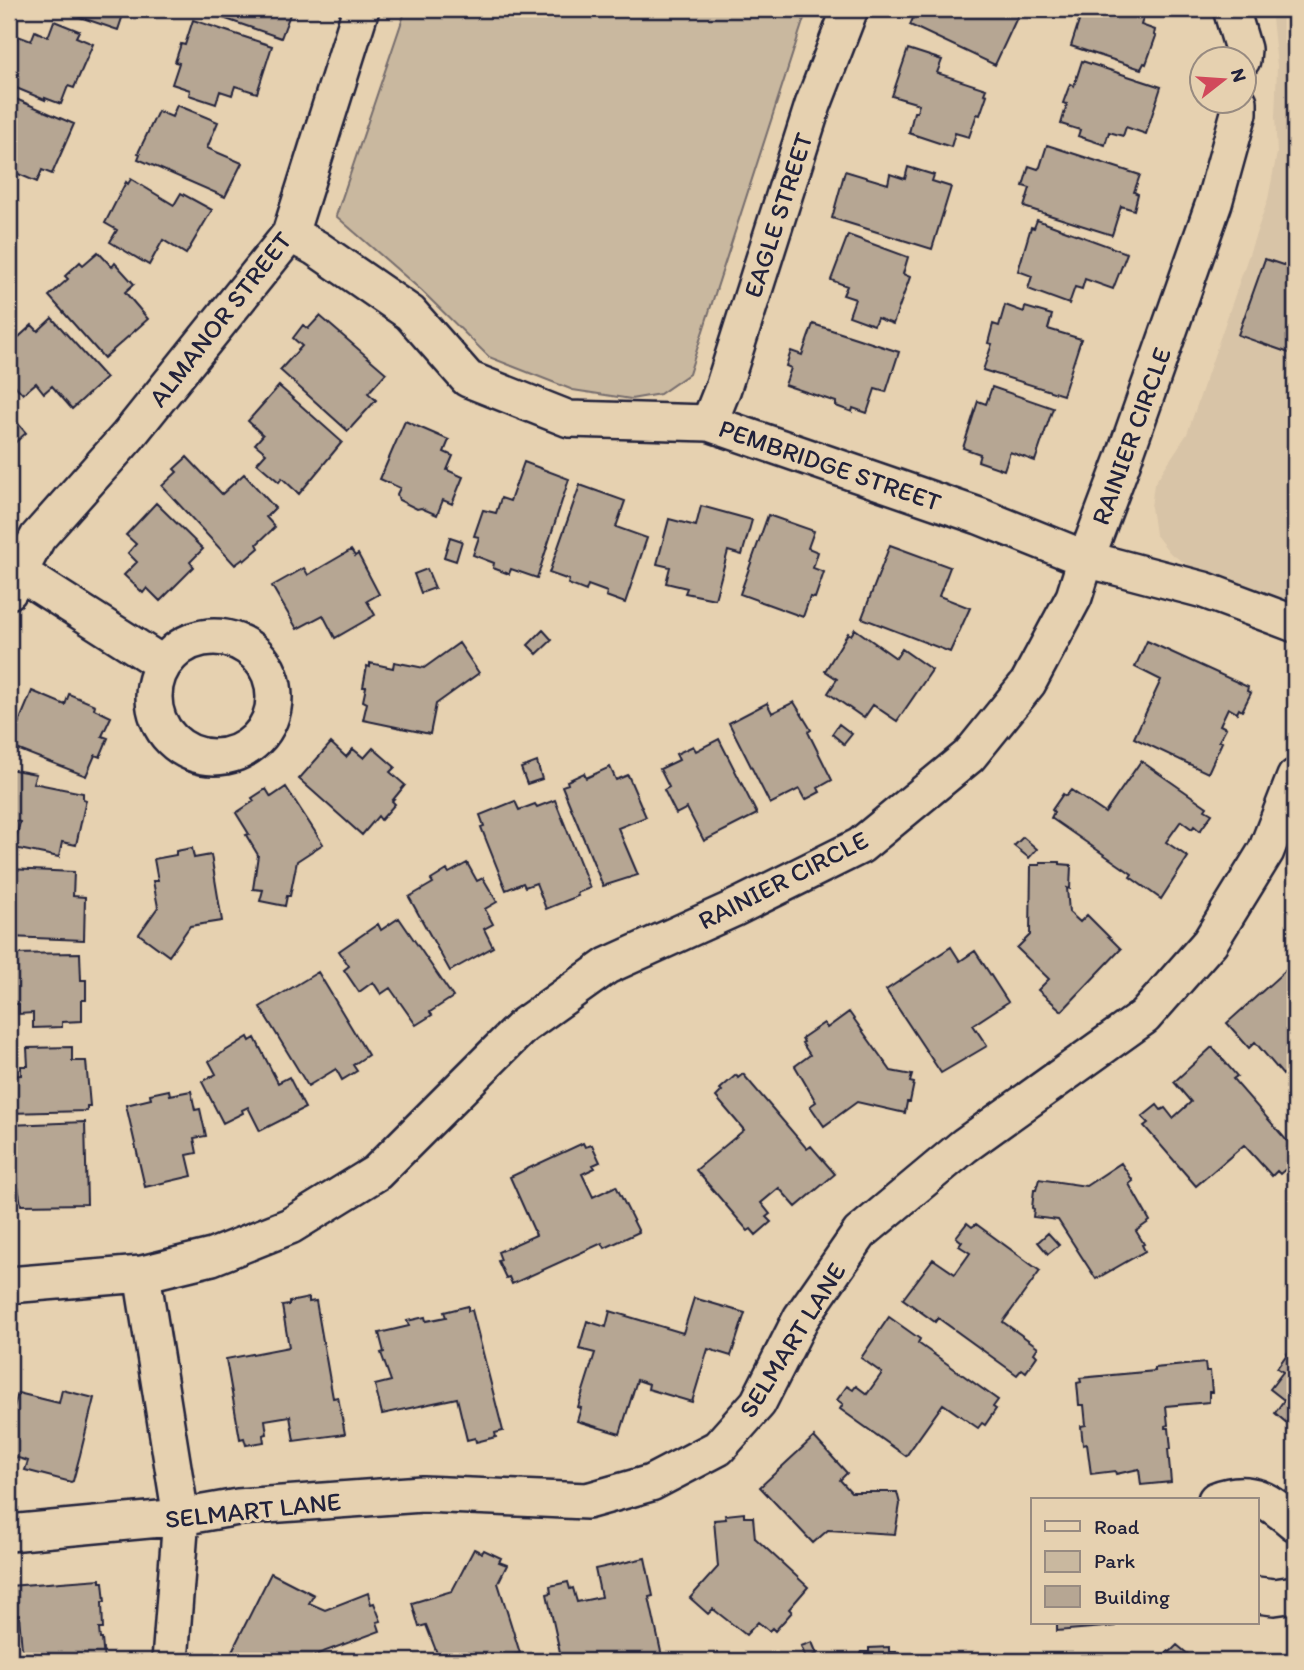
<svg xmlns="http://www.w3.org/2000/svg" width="1304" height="1670" font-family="Itim,sans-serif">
  <rect width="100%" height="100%" fill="#e6d1b0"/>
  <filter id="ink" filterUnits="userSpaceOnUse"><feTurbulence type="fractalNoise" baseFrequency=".0143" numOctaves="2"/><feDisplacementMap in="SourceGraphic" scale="14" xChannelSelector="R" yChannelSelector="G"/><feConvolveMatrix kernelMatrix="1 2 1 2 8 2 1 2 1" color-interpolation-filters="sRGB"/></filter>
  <g filter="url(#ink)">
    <!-- built -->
    <path fill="#d8c4a7" d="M1271,9H1295V603L1189,566L1170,553L1155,534L1151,507L1154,484L1187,434L1268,199L1277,153L1275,117L1277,66Z"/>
    <!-- green -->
    <path fill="#c9b89f" stroke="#766d6d" stroke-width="2" d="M406,9H807L689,374L660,394L631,399L573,390L489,357L422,291L336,216Z"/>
    <!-- building -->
    <path fill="#b6a693" stroke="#22223b" stroke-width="2" d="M56,9H125L118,30Z
      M197,9H292L281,38Z
      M917,9H1021L995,65L910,25Z
      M1083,9H1146L1141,25L1155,30L1154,35L1156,36L1146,64L1144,63L1141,69L1071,46Z
      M193,20L272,46L257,93L235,86L232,95L220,91L216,104L189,95L190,90L172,84L179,63L175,62L181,44L185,45Z
      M54,21L79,31L76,37L93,44L74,88L68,86L61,104L45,98V100L9,85V58L18,36L31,41L35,31L48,37Z
      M908,49L942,60L937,73L986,89L984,94L987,95L980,115L977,114L969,137L955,133L951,147L909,133L914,112H917L919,104L892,96Z
      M1082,61L1161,87L1146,134L1126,127L1123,136L1109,132L1105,145L1078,136L1080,130L1061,124L1067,104L1063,103L1070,84L1074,86Z
      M9,96L74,124L52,174L42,170L37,182L9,170Z
      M177,105L218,122L207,148L242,163L225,197L138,159L140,154L138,153L158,111L172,117Z
      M1047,145L1140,175L1134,192L1138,194L1134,210L1121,206L1112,235L1024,207L1030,188L1023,186L1029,166L1038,169L1040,167Z
      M908,167L934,175L932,181L951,187L932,249L832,218L845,171L888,184L890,174L905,179Z
      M131,179L174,205L181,193L212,210L186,254L163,240L149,265L110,242L117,230L105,223L126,182L128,184Z
      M1037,220L1127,253L1113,289L1085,279L1082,289L1075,287L1069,304L1028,289L1032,276L1018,271L1031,227L1034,228Z
      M848,235L908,257L903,274L910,277L893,324L877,318L874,325L849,316L855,299L843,295L847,286L831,280Z
      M98,252L112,267L115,263L134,284L125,292L148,319L104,358L49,296L68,279L65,276L80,262L83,265Z
      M1265,259L1295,269V355L1238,335Z
      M1005,305L1024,312L1025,307L1052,315L1048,329L1081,339L1063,395L983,370L992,344L988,343L993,324L999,326Z
      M320,316L386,373L368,393L376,400L348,431L280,370L302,346L293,338L303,325L308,329Z
      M52,318L106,378L72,409L52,386L44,393L36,383L23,394L9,379V346L32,325L38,331Z
      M813,324L899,352L886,392L875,389L867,413L853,408L852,412L836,406V402L785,385L791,368L786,366L791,351L802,355Z
      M279,386L342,442L299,494L282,478L279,482L257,463L266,453L255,444L263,435L248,421Z
      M992,387L1053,408L1035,461L1010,452L1004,470L978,461L980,454L963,448L978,401L986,404Z
      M9,413L26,433L9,448Z
      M405,421L449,440L444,452L453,456L447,470L463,477L452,504L443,500L437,515L421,508L417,509L399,500L397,494L400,488L380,479Z
      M187,457L222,494L244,474L275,508L266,517L275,527L257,544L259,548L244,561L243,559L235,565L162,486L177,472L174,469Z
      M524,462L569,479L537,578L511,569L509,574L493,568L494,563L473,555L479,537L474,536L483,510L496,513L501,498L510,501Z
      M580,485L625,501L616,527L647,538L625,603L606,596L607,592L588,585L586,591L568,584L569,580L549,573Z
      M156,503L203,549L190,562L194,567L160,601L147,588L143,593L124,575L137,562L128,553L136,544L126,535Z
      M701,506L752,520L742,555L728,551L715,599L685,593L687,588L666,583L670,567L657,564L669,519L696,526Z
      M768,515L814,531L808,548L818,552L813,568L824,572L815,598L810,597L803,617L740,594Z
      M450,537L462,541L456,561L444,557Z
      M890,545L950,567L939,596L970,608L950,652L862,618Z
      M351,550L355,556L358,554L379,594L367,601L375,615L335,638L323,615L297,629L272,586L304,568L308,575Z
      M427,569L435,588L421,593L414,574Z
      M855,629L896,658L902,649L932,670L897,721L873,705L864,718L828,693L837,679L825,671L848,633L851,635Z
      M543,630L552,640L537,654L528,645Z
      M1147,641L1248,687L1247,691L1251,693L1242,711L1239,709L1237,713L1228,708L1220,725L1226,728L1219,741L1222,742L1208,773L1134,738L1161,680L1135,667Z
      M459,643L479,673L436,704L430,734L363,720L367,703L363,701L366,687H363L367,666L370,667V663L393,668L394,662L424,668Z
      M32,691L65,705L69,694L95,705L94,709L111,717L102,736L108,738L100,757L95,755L86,776L9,746Z
      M794,702L811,730L808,732L832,780L818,788L820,792L805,800L799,789L770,804L729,723L767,703L772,713Z
      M839,724L852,734L844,744L832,734Z
      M719,739L757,814L704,841L687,808L676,814L664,790L669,787L660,769L679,760L676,754L693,746L696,751Z
      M331,743L346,757L353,749L364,758L373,748L395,767L390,772L405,785L392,801L395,804L381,820L378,816L362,835L299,779Z
      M1141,761L1207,807L1205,810L1212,814L1200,831L1194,826L1192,829L1181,821L1166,842L1188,857L1161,899L1130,877L1132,874L1051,818L1054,812L1052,810L1063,794L1066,796L1071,790L1105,813Z
      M537,762L542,779L527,784L521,768Z
      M610,767L616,780L628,775L646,817L618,828L638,875L603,886L562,786L568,784L567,781L584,773L586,778Z
      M9,769L36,774L33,783L83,793V799L86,800L76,845L62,842L59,857L14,848L20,822L9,819Z
      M286,787L323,844L297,861L290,896H287L285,906L260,901L263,890L253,889L258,855L246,835L249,834L236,813L254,801L252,798L266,789L271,797Z
      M555,800L590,888L577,893L578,896L546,909L536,883L525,887L523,883L506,890L481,827L484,826L480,815L515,801L519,810L535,804L537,807Z
      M1023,837L1037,849L1029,858L1014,846Z
      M192,848L194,858L211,855L222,921L190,926L169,956L139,934L158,907L153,881H158L154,859L176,855V851Z
      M1040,862H1060V864L1071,865L1070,889L1067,888L1069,912L1080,922L1087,915L1121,949L1062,1011L1038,990L1049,979L1017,948L1030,935L1031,865H1040Z
      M467,863L477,881L483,878L497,902L485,909L493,924L484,929L493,947L450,971L409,897L433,883L431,880L447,870L449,873Z
      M9,869L74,872L73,896L85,897L84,940L9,937Z
      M399,918L453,997L430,1012L432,1015L416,1025L390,988L381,994L373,982L359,992L344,970L349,966L339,951L378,924L381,930Z
      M951,947L960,961L975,951L1008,1002L973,1025L987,1046L941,1073L886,990Z
      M80,953L81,980H86V1000H82V1021L62,1022V1027L33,1028V1013L19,1014V1004H9V954Z
      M1287,969L1295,976V1064L1283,1075L1255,1042L1249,1048L1227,1023Z
      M318,972L368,1055L353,1065L357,1071L342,1080L336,1069L308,1086L260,1007Z
      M849,1012L891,1071L912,1075L910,1082L914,1083L910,1102H907L905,1113L857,1102L824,1126L810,1106L816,1102L795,1066L810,1055L802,1043L804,1042L802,1038L824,1023L827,1028Z
      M248,1037L250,1041L255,1038L278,1083L289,1077L305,1108L260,1131L248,1107L242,1110L243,1113L223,1123L202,1082L216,1074L209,1061Z
      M72,1047V1061H86L90,1106H87V1111L9,1113V1076L21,1075V1066H28L27,1048Z
      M1212,1047L1237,1076L1233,1079L1295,1150L1293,1159L1295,1161L1280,1174L1277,1171L1272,1176L1244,1145L1196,1186L1144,1126L1148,1123L1142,1117L1157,1105L1161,1110L1165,1108L1173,1118L1191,1102L1174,1082Z
      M743,1074L807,1149L811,1146L835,1174L796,1207L779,1188L761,1203L770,1214L766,1217L771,1222L756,1235L751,1229L748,1231L696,1170L744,1130L716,1097L722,1091L720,1089L736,1075L738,1078Z
      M169,1090L170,1095L191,1091L195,1110L200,1109L206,1136L194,1138L197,1153L187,1155L192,1176L145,1187L126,1105L151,1099L150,1094Z
      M85,1122L87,1204L21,1205L16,1174L9,1175V1125Z
      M583,1143L585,1147L592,1145L600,1162L593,1165L595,1168L582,1174L593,1197L616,1186L639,1232L605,1248L602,1243L512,1284L509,1277L506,1278L498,1261L501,1260L498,1252L536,1235L510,1177Z
      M1121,1163L1133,1181L1129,1184L1150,1221L1136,1231L1144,1244L1142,1245L1145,1251L1096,1279L1058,1220L1033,1217L1034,1209L1032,1208L1034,1190H1036L1039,1179L1086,1186Z
      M967,1223L972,1227L976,1224L1040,1271L1003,1322L1038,1347L1034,1353L1037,1356L1026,1372L1022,1369L1017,1375L938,1318L935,1322L903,1299L933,1259L955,1274L970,1253L959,1246L962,1242L956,1237Z
      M1048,1233L1059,1245L1048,1254L1038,1242Z
      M309,1298V1302L316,1301L333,1398L338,1397L345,1434L294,1441L290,1416L265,1420L267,1434L263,1435L264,1442L246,1445L244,1438L240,1439L226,1359L289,1347L282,1306L289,1305V1302Z
      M694,1298L745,1313L731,1356L708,1349L692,1402L648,1389L649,1384L637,1380L620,1434L577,1421L581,1408L578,1407L595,1353L579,1349L587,1321L606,1327L610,1311L683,1333Z
      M468,1306V1311L472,1310L503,1431L495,1433L496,1437L476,1442L475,1438L467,1440L457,1398L382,1414L375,1385L391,1381L381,1353L384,1352L379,1333L409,1326L407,1321L425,1317L426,1321L446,1317L444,1312Z
      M889,1317L920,1339L918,1343L998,1400L993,1407L996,1409L985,1425L982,1423L978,1428L943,1404L906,1456L840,1409L843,1404L837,1400L847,1386L853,1390L856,1386L867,1394L882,1373L861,1358Z
      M1290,1350L1295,1354V1430L1275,1413L1284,1400L1270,1389L1283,1372L1277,1368Z
      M1205,1363L1206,1371H1210L1212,1392H1209V1402L1166,1406L1168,1425L1165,1426V1428H1169L1171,1449H1168L1171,1482L1141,1485L1139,1469L1116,1474L1115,1471L1091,1474L1087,1444L1083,1445L1081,1426L1086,1425L1084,1405H1079L1077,1383L1081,1382L1080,1378L1155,1371V1368Z
      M62,1390L94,1398L80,1455L73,1481L71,1482L25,1470L28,1461L15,1457L9,1461V1413L13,1411L18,1393L59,1403Z
      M814,1437L847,1473L840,1480L851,1492H897L900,1504L895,1534L828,1530L813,1543L760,1487Z
      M744,1513V1517H753L755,1538L808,1587L789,1609L792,1612L775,1631L772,1628L769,1631L758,1622L746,1635L713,1609L708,1614L690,1598L718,1567L714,1520L726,1519L725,1515Z
      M474,1549L482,1553L484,1550L501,1558L499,1562L507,1565L498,1583L520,1653L495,1661H461L460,1658L440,1661L426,1625L419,1627L412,1603L452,1591Z
      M645,1558L653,1596L649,1597L663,1661H627L626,1659L562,1661L547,1594L551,1593L550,1586L568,1582L570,1589L573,1588L577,1602L601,1597L595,1569Z
      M271,1573L314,1595L309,1603L325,1610L368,1593L371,1604L374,1603L381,1621L377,1622L380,1631L315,1655L312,1661H286L269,1653L265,1661H252L232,1651Z
      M100,1579V1582H103L105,1602H102L103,1629H99L100,1639H102L104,1661H23L19,1615L9,1616V1586Z
      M1057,1623H1115V1626L1057,1631Z
      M812,1642L817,1654L806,1658L801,1646Z
      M1177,1645L1196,1661H1158L1168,1651L1170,1652Z
      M889,1647V1652H896V1661H861V1652H869V1648Z"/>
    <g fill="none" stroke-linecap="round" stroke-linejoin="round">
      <defs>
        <path id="minor" d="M1231,9L1243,49L1242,60
          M290,234L316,248L410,313L468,379L569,419L709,423L979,516L1086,559L1204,590L1295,624
          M709,423L723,388L813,105L850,9
          M9,566L163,664
          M9,591L38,537L128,436L290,234L361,9
          M154 697a60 60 0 1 1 120 0a60 60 0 1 1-120 0Z
          M142,1274L181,1517L170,1661
          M9,1285L142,1274L212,1257L290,1226L376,1173L523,1026L607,966L733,909L860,846L969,756L1028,683L1074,597L1086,559L1123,461L1214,203L1239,113V102
          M1216,1500C1251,1486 1269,1501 1295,1523
          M9,1533L181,1517L238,1507L422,1494L587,1501L651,1483L718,1448L758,1403L801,1318L860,1233L964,1146L1144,1017L1210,942L1266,851L1295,777
          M1257,1595L1274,1597L1295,1594"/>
      </defs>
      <!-- minor casing -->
      <use href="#minor" stroke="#22223b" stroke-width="40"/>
      <!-- minor -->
      <use href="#minor" stroke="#e6d1b0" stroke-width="35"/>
    </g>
  </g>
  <g text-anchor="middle" stroke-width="7" stroke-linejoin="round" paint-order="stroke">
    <!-- street labels -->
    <g font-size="26" fill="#22223b" stroke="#e6d1b0">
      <text transform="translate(778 215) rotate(-72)" y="9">EAGLE STREET</text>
      <text transform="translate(220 319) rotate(-52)" y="9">ALMANOR STREET</text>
      <text transform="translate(1131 436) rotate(-70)" y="9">RAINIER CIRCLE</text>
      <text transform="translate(830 465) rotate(19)" y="9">PEMBRIDGE STREET</text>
      <text transform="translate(783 880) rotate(-27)" y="9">RAINIER CIRCLE</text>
      <text transform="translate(792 1340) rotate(-58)" y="9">SELMART LANE</text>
      <text transform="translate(253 1510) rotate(-6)" y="9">SELMART LANE</text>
    </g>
  </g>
  <!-- margin -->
  <rect width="1304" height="1670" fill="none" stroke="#e6d1b0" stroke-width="35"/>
  <rect x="18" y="18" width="1269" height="1635" fill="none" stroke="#22223b" stroke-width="2.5" filter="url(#ink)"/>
  <!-- legend -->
  <rect x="1031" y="1498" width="228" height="126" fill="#e6d1b0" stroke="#988b81" stroke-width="2"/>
  <rect x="1045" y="1521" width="35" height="10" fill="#e6d1b0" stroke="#988b81" stroke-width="2"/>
  <text x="1094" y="1534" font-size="21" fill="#22223b">Road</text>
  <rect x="1045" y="1551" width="35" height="21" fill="#c9b89f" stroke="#988b81" stroke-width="2"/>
  <text x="1094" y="1568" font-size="21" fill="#22223b">Park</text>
  <rect x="1045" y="1586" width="35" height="21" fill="#b6a693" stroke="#988b81" stroke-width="2"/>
  <text x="1094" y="1604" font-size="21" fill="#22223b">Building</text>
  <!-- north arrow -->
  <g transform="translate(1223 80) rotate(73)"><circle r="33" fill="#e6d1b0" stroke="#988b81" stroke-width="2"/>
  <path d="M0-5L12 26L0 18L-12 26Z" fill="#d1495b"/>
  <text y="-10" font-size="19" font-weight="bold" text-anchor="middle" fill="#22223b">N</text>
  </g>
</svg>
